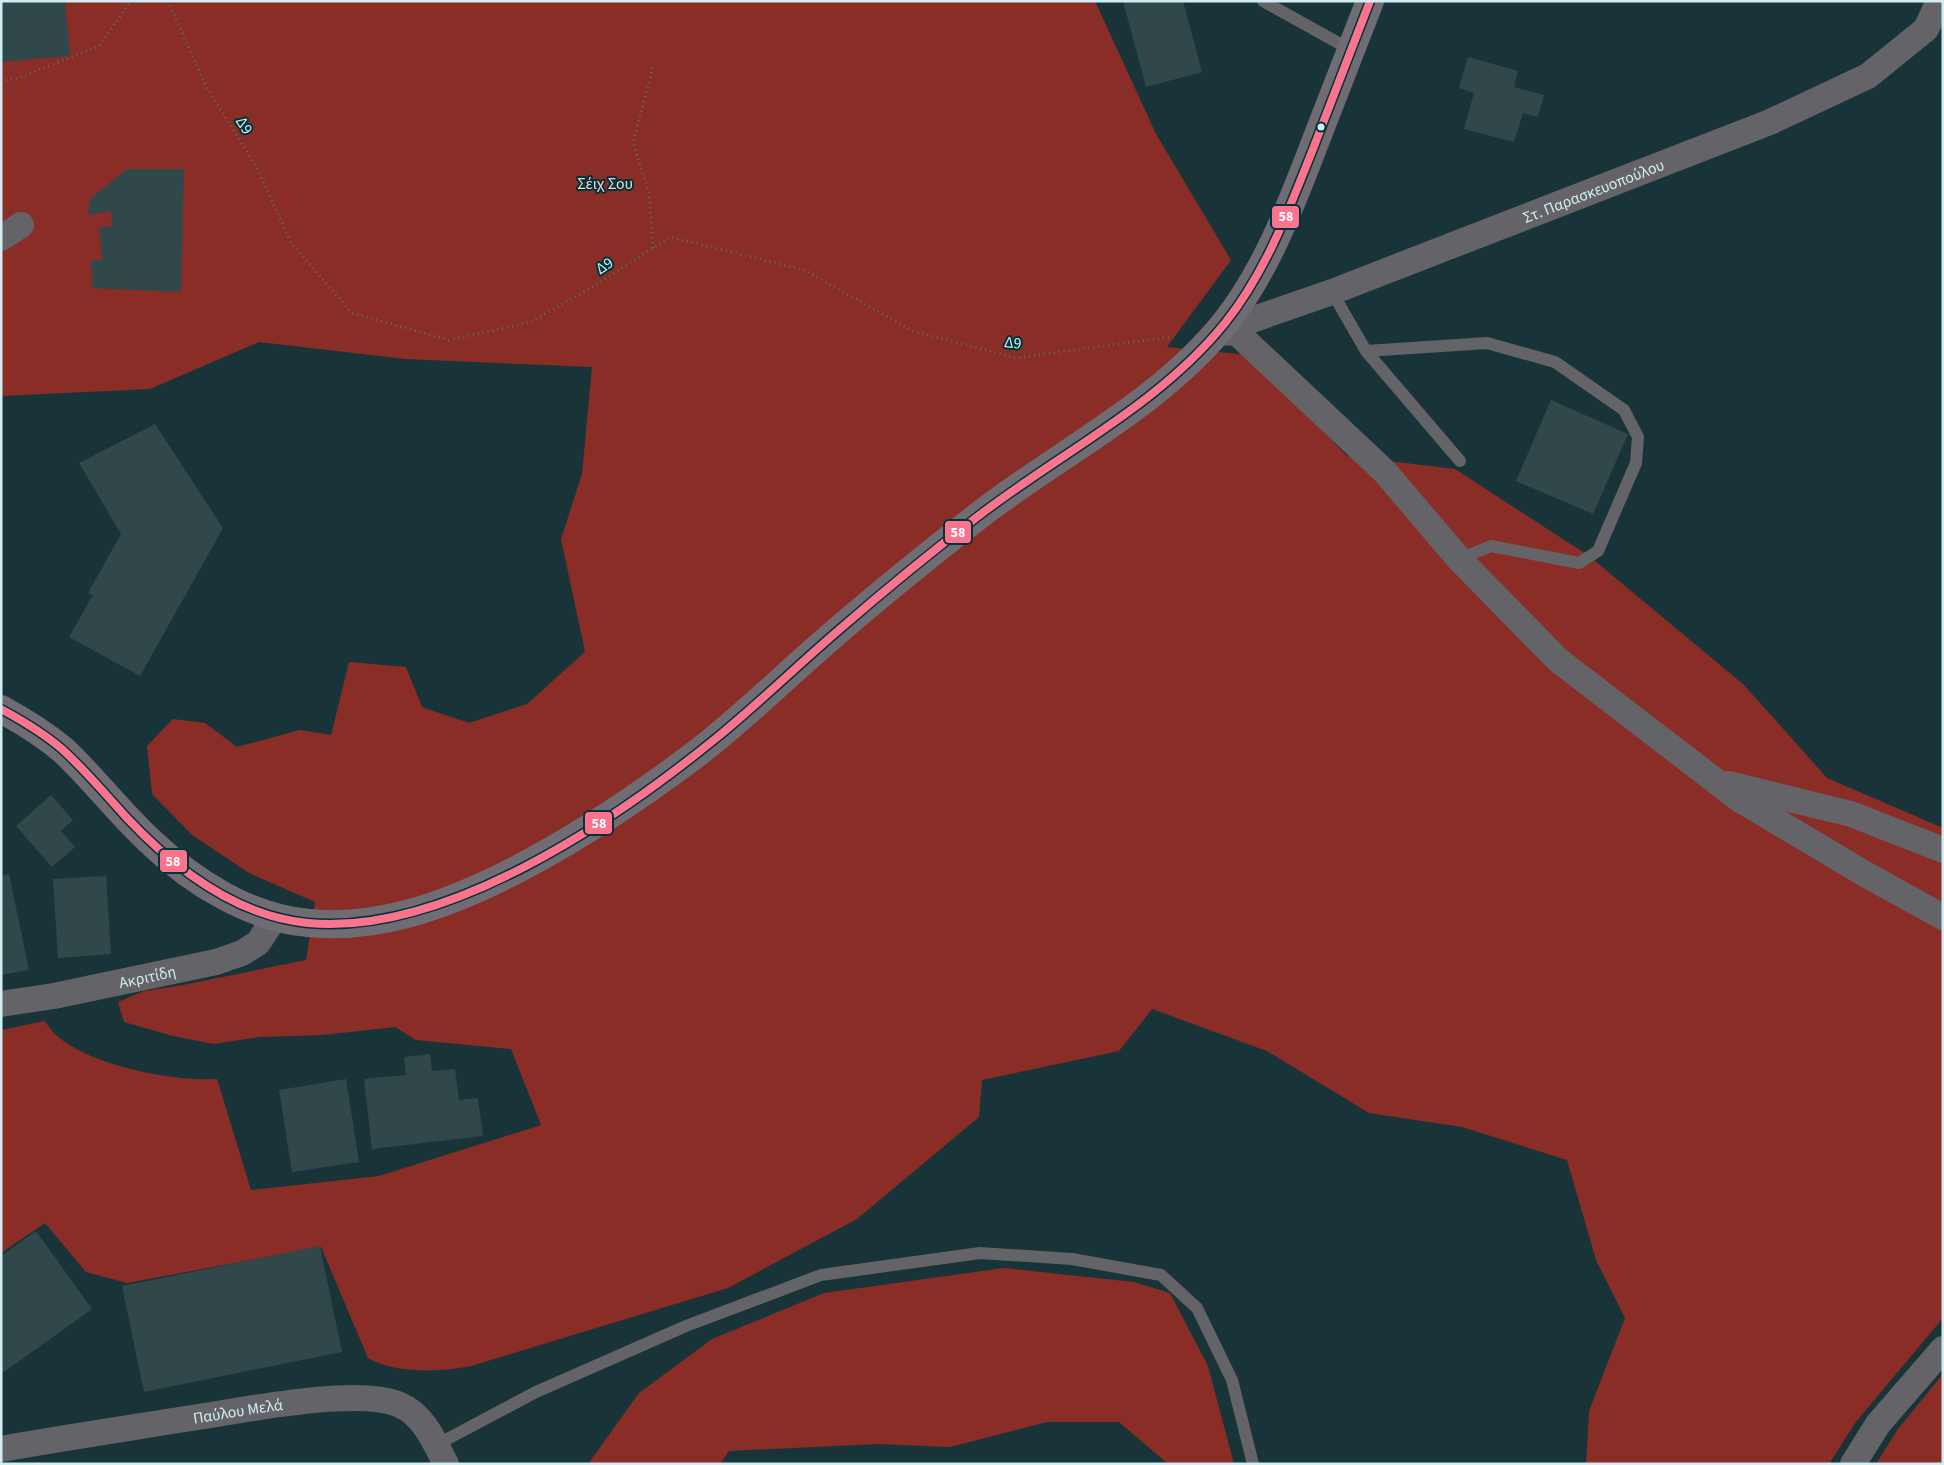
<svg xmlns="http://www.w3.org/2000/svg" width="1944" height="1465" font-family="'Source Sans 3',sans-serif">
  <rect width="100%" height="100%" fill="#193438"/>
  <!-- green -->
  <path fill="#8a2d26" d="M1,1H1095L1156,134L1231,260L1167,347L1249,355L1347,456L1455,469L1589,556L1744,685L1827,778L1943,828V1318L1855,1423L1829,1464H1586L1589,1411L1625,1318L1596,1260L1567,1160L1462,1127L1369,1113L1267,1051L1152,1009L1119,1051L982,1080L979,1117L857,1219L728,1288L471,1366C441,1372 395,1374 368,1358L321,1247L127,1283L86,1272L45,1223L1,1253V1030L45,1021C67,1063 173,1082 217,1079L251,1190L379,1176L541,1125L511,1049L416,1040L395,1027L323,1035L260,1037L213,1044L173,1036L124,1022L118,1002L144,991L178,986L306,960L315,902L249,873L192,835L152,794L147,746L173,719L205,723L237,747L300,730L331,735L349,662L406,667L422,707L469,723L527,704L585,652L561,539L582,474L592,367L405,359L259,342L150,389L1,396Z
    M1004,1268L1134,1282L1170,1293L1208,1366L1234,1464H1168L1119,1422H1047L950,1447L877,1444L729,1451L720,1464H588L639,1393L712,1339L824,1293Z
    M1943,1374V1464H1876L1898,1429Z"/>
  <!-- building -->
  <path fill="#31484b" d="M1,1H65L70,56L1,62Z
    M1123,1H1183L1202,72L1146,87Z
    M1468,57L1518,71L1514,87L1544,95L1538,117L1523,113L1514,142L1464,129L1474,93L1459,88Z
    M127,169H184L181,292L92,288L91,260H102L99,227L112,226L111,211L88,215L90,199Z
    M1551,400L1628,434L1593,514L1516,481Z
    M155,424L223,528L140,676L69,637L93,595L88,593L121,534L79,463Z
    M51,795L73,820L61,831L75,847L52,867L16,826Z
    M9,874L29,970L1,975V876Z
    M106,876L111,954L58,958L53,879Z
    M430,1054L432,1071L455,1069L459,1100L478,1098L483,1136L372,1149L364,1079L406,1075L404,1057Z
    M346,1079L359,1162L292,1172L279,1090Z
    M36,1231L92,1309L1,1374V1256Z
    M320,1246L342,1352L144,1392L122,1286Z"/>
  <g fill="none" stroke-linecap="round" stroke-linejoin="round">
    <!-- path -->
    <path stroke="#62696d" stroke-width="3" stroke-dasharray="1 4" stroke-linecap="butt" d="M168,1L206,86L258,170L291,243L352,313L449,340L531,322L594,286L670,237L804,270L913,331L1016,358L1169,337
      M1,81L19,78L99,46L131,1
      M653,248L649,193L633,142L654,64"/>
    <!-- lane -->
    <path stroke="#646368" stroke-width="12" d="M1263,1L1351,50
      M1332,292L1366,351L1460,461
      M1366,351L1487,343L1555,362L1624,410L1638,437L1636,463L1598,551L1579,563L1491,546L1459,559
      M436,1445L536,1392L686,1326L821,1275L980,1253L1072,1259L1161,1275L1197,1308L1232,1380L1253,1464"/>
    <!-- street -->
    <g stroke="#646368" stroke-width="26">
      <path d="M1,238L21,225"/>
      <path id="s1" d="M1217,332L1332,292L1770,122L1868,76L1926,29L1939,1"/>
      <path d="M1217,333L1236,332L1385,472L1459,559L1558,660L1739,799L1865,874L1943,917"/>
      <path d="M1729,784L1851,814L1943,850"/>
      <path id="s2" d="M1,1004L54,996L216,962L242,953L258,943L275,917"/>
      <path id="s3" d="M1,1449C69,1437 136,1427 204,1416C250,1409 360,1387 400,1405C424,1415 435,1443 446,1464"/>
      <path d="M1853,1464L1878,1424L1943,1349"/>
    </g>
    <!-- secondary -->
    <path stroke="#6f6d73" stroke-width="28" d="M1,709C23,721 44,734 63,750C95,780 121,815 153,844C194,883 251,918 308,923C377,930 443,906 504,876C574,841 638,798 700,751C744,717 784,677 826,641C875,598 926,557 977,517C1060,452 1158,406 1225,323C1267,270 1292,202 1316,140C1334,94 1352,47 1370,1"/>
    <defs>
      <path id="bus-1" d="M1,709C23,721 45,734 63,750C86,771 106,795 127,818C175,869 236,916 308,923C444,936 613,822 715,739C758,704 798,665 840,629C885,590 930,553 977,517C1060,453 1159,405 1225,323C1266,272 1289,209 1313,149C1332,99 1351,50 1370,1"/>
    </defs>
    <!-- bus-1 casing -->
    <use href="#bus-1" stroke="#00333a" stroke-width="11"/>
    <!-- bus-1 -->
    <use href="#bus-1" stroke="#fc738d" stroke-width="8"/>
  </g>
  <!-- markers -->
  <circle fill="#cfedf2" stroke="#00333a" stroke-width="2" cx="1321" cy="127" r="4.5"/>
  <g text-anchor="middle" stroke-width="4" stroke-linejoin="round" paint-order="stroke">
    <!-- street labels -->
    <g font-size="16" fill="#cfedf2" stroke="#00333a">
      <text transform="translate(245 125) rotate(58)" y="6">Δ9</text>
      <text dy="6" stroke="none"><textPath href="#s1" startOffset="402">Στ. Παρασκευοπούλου</textPath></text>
      <text transform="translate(604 265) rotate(-33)" y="6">Δ9</text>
      <text transform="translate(1013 342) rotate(6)" y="6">Δ9</text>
      <text dy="6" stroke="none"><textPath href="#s2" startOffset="149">Ακριτίδη</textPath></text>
      <text dy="6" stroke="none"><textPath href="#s3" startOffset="240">Παύλου Μελά</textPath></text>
    </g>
    <!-- park labels -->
    <g font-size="16" fill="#f4d5d0" stroke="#00333a">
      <text x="605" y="189">Σέιχ Σου</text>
    </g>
  </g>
  <g stroke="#00333a" stroke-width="2">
    <rect x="1271" y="205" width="29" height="24" rx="5" fill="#fc738d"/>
    <rect x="944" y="520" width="28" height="24" rx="5" fill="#fc738d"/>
    <rect x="584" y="811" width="29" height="24" rx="5" fill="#fc738d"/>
    <rect x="159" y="849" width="29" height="24" rx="5" fill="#fc738d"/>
  </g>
  <g font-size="14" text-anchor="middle" font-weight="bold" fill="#fff">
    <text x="1286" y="221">58</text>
    <text x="958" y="537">58</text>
    <text x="599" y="828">58</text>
    <text x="173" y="866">58</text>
  </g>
  <!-- border -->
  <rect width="1944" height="1465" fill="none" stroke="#cfedf2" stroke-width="5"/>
</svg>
